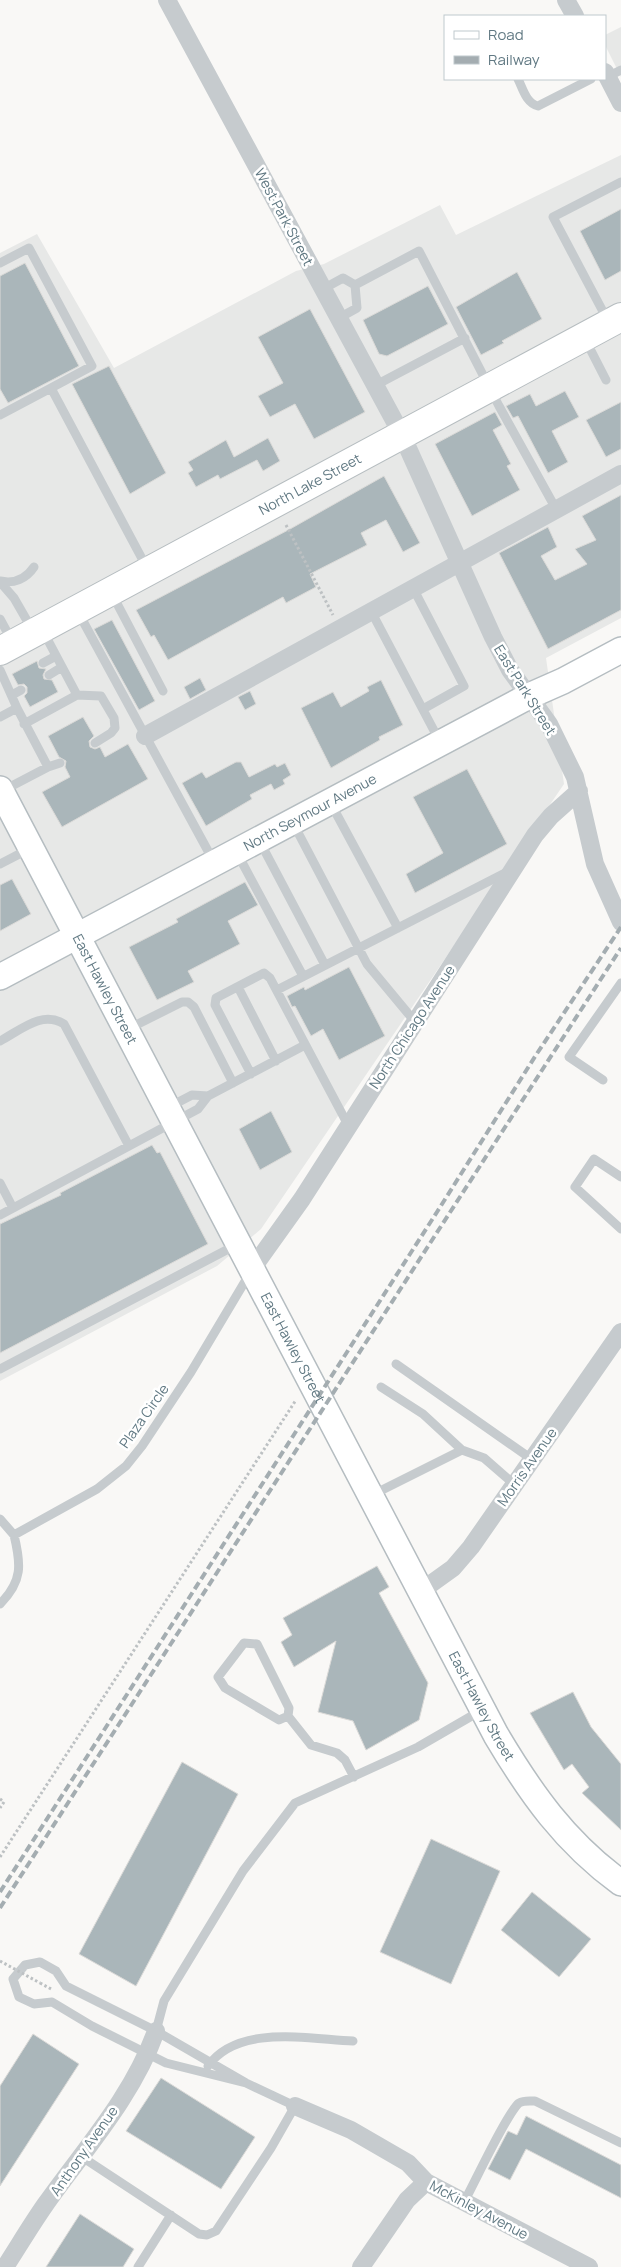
<svg xmlns="http://www.w3.org/2000/svg" width="621" height="2267" font-family="Manrope,sans-serif">
  <rect width="100%" height="100%" fill="#f9f8f6"/>
  <!-- built -->
  <path fill="#e7e8e7" d="M621,27V77L605,45V35Z
    M621,155V618L546,658L564,784L261,1229L217,1266L0,1381V253L37,234L114,368L296,271L324,264L440,205L456,235Z"/>
  <!-- building -->
  <path fill="#aab6ba" stroke="#dbdad8" d="M621,209V271L605,280L580,231Z
    M25,263L79,366L8,403L0,389V276Z
    M517,272L542,319L502,341L504,343L481,355L456,307Z
    M428,286L448,324L387,356L379,354L363,320Z
    M310,309L365,412L314,439L295,404L270,417L258,396L283,383L258,337Z
    M109,366L166,473L130,494L72,384Z
    M565,391L579,417L552,431L568,462L548,473L518,416L513,418L506,406L530,394L536,406Z
    M621,402V449L606,457L586,420Z
    M495,412L502,425L493,430L511,464L507,466L520,490L472,516L435,444Z
    M268,438L280,461L263,471L257,460L220,479L218,475L196,487L188,473L193,470L188,462L226,440L234,457Z
    M384,476L420,543L403,552L386,520L361,533L367,545L310,574L316,587L286,603L283,597L168,660L154,635L151,637L136,610L290,529Z
    M621,495V610L548,649L499,553L548,527L557,547L541,556L555,580L587,564L575,549L596,540L582,516Z
    M112,620L155,701L139,710L94,629Z
    M37,661L39,668L46,669L43,675L44,679L52,680L58,692L30,707L24,696L27,693V687L24,684L18,685L12,674Z
    M200,678L206,690L190,699L184,687Z
    M381,680L403,725L379,737L380,740L331,768L301,708L333,692L341,707L369,691L367,687Z
    M250,691L256,704L245,710L238,697Z
    M83,717L94,736L89,741L90,747L95,749L100,747L105,757L128,744L148,779L62,827L42,792L70,777L65,767L66,761L59,757L48,736Z
    M236,762H241L249,777L275,764L277,767L285,763L291,775L283,780L285,784L274,790L271,784L250,795L252,799L206,826L182,783L202,772L206,778Z
    M467,769L507,844L415,893L406,874L443,853L413,797Z
    M12,879L31,914L0,931V885Z
    M245,882L258,905L228,921L240,944L188,971L194,982L157,1000L129,947L178,922L176,919Z
    M349,967L385,1036L339,1060L323,1029L311,1036L295,1006L292,1007L287,996L304,987L305,990Z
    M271,1111L292,1152L260,1170L239,1129Z
    M152,1145L157,1153L160,1152L208,1244L0,1353V1224L61,1195L60,1193Z
    M377,1566L389,1587L379,1593L428,1683L419,1720L366,1750L353,1721L318,1712L336,1641L294,1667L281,1642L292,1635L283,1618Z
    M573,1692L591,1727L621,1764V1830L582,1793L589,1787L572,1764L564,1770L530,1713Z
    M182,1762L238,1794L136,1986L79,1954Z
    M431,1839L500,1871L451,1984L380,1952Z
    M532,1892L591,1939L559,1977L501,1930Z
    M33,2034L79,2064L0,2186V2086Z
    M161,2078L255,2137L221,2189L126,2131Z
    M526,2116L621,2165V2198L526,2149L510,2180L488,2169L508,2131L517,2135Z
    M80,2214L134,2249L123,2267H46Z"/>
  <g fill="none" stroke-linecap="round" stroke-linejoin="round">
    <defs>
      <g id="secondary">
        <path id="s1" d="M0,789L496,1735C531,1794 565,1842 621,1883"/>
        <path id="s2" d="M0,977L529,696L563,681L621,650"/>
      </g>
      <g id="primary">
        <path id="s3" d="M0,651L621,317"/>
      </g>
    </defs>
    <!-- secondary casing -->
    <use href="#secondary" stroke="#b5bdc1" stroke-width="28"/>
    <!-- primary casing -->
    <use href="#primary" stroke="#b6bdc0" stroke-width="30"/>
    <!-- path -->
    <path stroke="#bdc1c3" stroke-width="3" stroke-dasharray="2.5 2.5" stroke-linecap="butt" d="M286,525L333,615
      M0,1799L4,1802L0,1808
      M0,1857L296,1400
      M40,1983L53,1990"/>
    <!-- lane -->
    <path stroke="#c6cbce" stroke-width="9" d="M607,77L621,70
      M518,79C523,89 526,103 538,106L591,79
      M0,263L29,248L92,366L51,388
      M355,285L419,251L499,406L556,509
      M323,289L343,278L355,285
      M339,318L357,308L355,285
      M608,321L553,217L621,182
      M585,339L606,380
      M376,385L465,338
      M0,415L51,388L147,568
      M0,581C14,584 26,579 34,567
      M0,582L14,598L33,631
      M413,588L464,686L423,709
      M112,594L163,691
      M371,611L440,742
      M78,612L214,862
      M0,619L12,641
      M43,663L56,656
      M0,670L17,708
      M49,675L62,667
      M12,695L21,690
      M77,695L101,696L114,718L115,728L111,733L95,743
      M0,717L17,708L48,767L2,791
      M24,724L77,695L43,631
      M48,767L60,763
      M330,802L398,928
      M293,823L367,964L416,1023
      M260,842L325,965
      M237,853L303,976
      M0,864L29,849
      M238,987L276,1061
      M277,990L507,872
      M128,1029L182,1002H188L194,1007L233,1083
      M0,1041C21,1030 42,1010 64,1024L129,1146
      M251,1074L215,1005L216,998L264,973L270,978L348,1125
      M603,1080L569,1057L621,983
      M169,1107L192,1095L208,1096
      M621,1177L594,1159L575,1187L621,1229
      M0,1183L13,1208
      M0,1215L198,1109L208,1096L305,1045
      M396,1364L533,1460
      M0,1369L236,1245
      M462,1450L484,1458L515,1485
      M372,1495L462,1450L423,1414L381,1387
      M0,1519L14,1535
      M0,1604C23,1581 21,1564 14,1535L97,1489L126,1466L142,1446L191,1372L250,1273
      M288,1716L279,1720L225,1688L218,1677L244,1643L257,1644L289,1708L288,1716L311,1745L337,1753L345,1760L354,1777
      M156,2031L164,2001L243,1871L295,1803L418,1747L482,1710
      M208,2066C238,2024 308,2039 353,2041
      M82,2157L199,2234L207,2235L216,2231L271,2148L295,2106L246,2083L156,2031L66,1986L56,1971L40,1962L25,1965L13,1979L19,1997L34,2004L52,2002L92,2026L166,2063L246,2083
      M464,2202C474,2184 507,2113 519,2103C524,2100 530,2101 535,2101L621,2143
      M138,2267L171,2215"/>
    <!-- street -->
    <path stroke="#c6cbce" stroke-width="18" d="M167,0L402,435L493,637L510,670L549,724L575,777L595,864L621,922
      M566,0L575,16
      M605,72L621,103
      M145,736L621,474
      M252,1269L302,1199L535,835L551,816L579,791
      M421,1591L453,1568L471,1547L621,1332
      M295,2106L351,2130L408,2163L426,2182L589,2267
      M5,2267C18,2247 31,2225 45,2205C84,2150 133,2096 156,2031
      M361,2267L407,2200L426,2182"/>
    <!-- secondary -->
    <use href="#secondary" stroke="#fff" stroke-width="25"/>
    <!-- primary -->
    <use href="#primary" stroke="#fff" stroke-width="28"/>
    <!-- rail -->
    <path stroke="#a4adb1" stroke-width="4" stroke-dasharray="8 4" stroke-linecap="butt" d="M0,1892L437,1212L536,1055L621,927
      M0,1908L621,948"/>
    <!-- path-bridge -->
    <path stroke="#bdc1c3" stroke-width="3" stroke-dasharray="2.5 2.5" stroke-linecap="butt" d="M0,1961L40,1983"/>
  </g>
  <g text-anchor="middle" stroke-width="5" stroke-linejoin="round" paint-order="stroke">
    <!-- street labels -->
    <g font-size="14" fill="#617983" stroke="#fff">
      <text transform="translate(284 217) rotate(62)" y="5">West Park Street</text>
      <text dy="5" stroke="none"><textPath href="#s3" startOffset="352">North Lake Street</textPath></text>
      <text transform="translate(525 690) rotate(58)" y="5">East Park Street</text>
      <text dy="5" stroke="none"><textPath href="#s2" startOffset="351">North Seymour Avenue</textPath></text>
      <text dy="5" stroke="none"><textPath href="#s1" startOffset="226">East Hawley Street</textPath></text>
      <text transform="translate(412 1027) rotate(-57)" y="5">North Chicago Avenue</text>
      <text dy="5" stroke="none"><textPath href="#s1" startOffset="631">East Hawley Street</textPath></text>
      <text transform="translate(144 1416) rotate(-55)" y="5">Plaza Circle</text>
      <text transform="translate(527 1467) rotate(-55)" y="5">Morris Avenue</text>
      <text dy="5" stroke="none"><textPath href="#s1" startOffset="1036">East Hawley Street</textPath></text>
      <text transform="translate(84 2151) rotate(-55)" y="5">Anthony Avenue</text>
      <text transform="translate(479 2210) rotate(28)" y="5">McKinley Avenue</text>
    </g>
  </g>
  <!-- legend -->
  <rect x="444" y="15" width="162" height="65" fill="#ffffff" stroke="#c0c9cd"/>
  <rect x="454" y="31" width="25" height="8" fill="#ffffff" stroke="#c0c9cd"/>
  <text x="488" y="40" font-size="15" fill="#617983">Road</text>
  <rect x="454" y="56" width="25" height="8" fill="#a4adb1" stroke="#c0c9cd"/>
  <text x="488" y="65" font-size="15" fill="#617983">Railway</text>
</svg>
